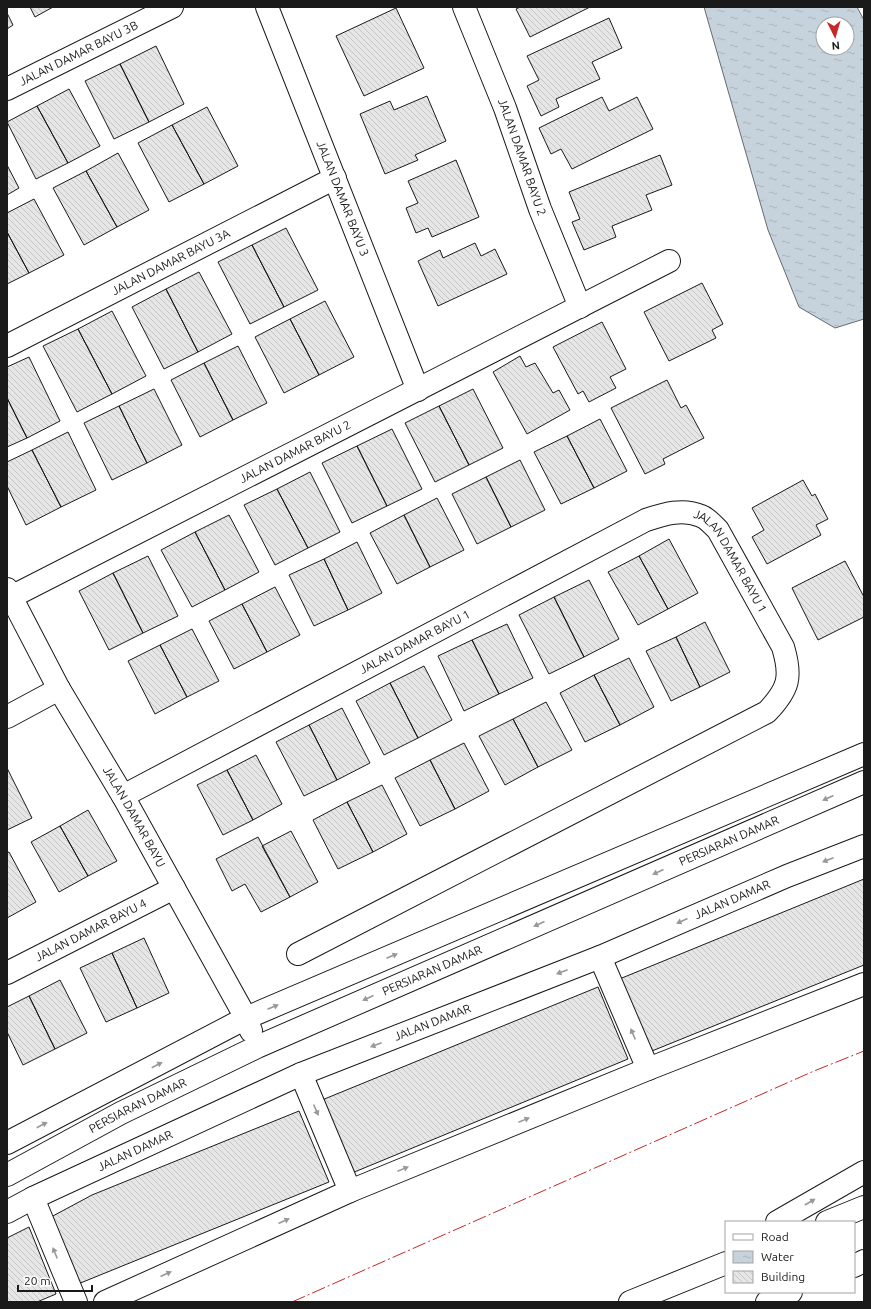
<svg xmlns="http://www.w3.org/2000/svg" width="871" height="1309" font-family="Ubuntu,sans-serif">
  <defs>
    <pattern id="water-ripples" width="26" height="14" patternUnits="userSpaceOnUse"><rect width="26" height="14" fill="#c6d2dc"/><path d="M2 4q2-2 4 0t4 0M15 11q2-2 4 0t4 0" fill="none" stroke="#aab4bc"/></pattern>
    <pattern id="building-back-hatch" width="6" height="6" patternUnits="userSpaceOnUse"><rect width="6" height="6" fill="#e6e6e6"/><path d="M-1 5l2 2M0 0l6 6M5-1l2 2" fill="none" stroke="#c5c5c5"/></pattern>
  </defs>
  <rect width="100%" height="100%" fill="#fff"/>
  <!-- water -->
  <path fill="url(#water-ripples)" stroke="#6a6a6a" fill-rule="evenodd" d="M704,7H857L864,20V319L835,328L799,307L768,230ZM823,24H847V48H823Z"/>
  <!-- building -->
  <path fill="url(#building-back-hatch)" stroke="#1a1a1a" d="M30,7H53L35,17Z
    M520,7H590L530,37L516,9Z
    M396,8L424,68L364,96L336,36Z
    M7,13L13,25L7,29Z
    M609,18L622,48L592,62L600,79L556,99L559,107L541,116L527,86L539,80L527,56Z
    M156,46L184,104L149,122L120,64Z
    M120,64L149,122L114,139L85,81Z
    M69,89L100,146L68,163L37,106Z
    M427,96L446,141L415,155L418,160L385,174L360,114L390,101L394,110Z
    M602,97L609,111L637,97L653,129L572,169L561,149L551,154L539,128Z
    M37,106L68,163L36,179L7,122Z
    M207,107L238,166L204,184L172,125Z
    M172,125L204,184L169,202L138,143Z
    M118,153L149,210L117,227L86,171Z
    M660,155L672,185L646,195L652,210L612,226L616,237L584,250L572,222L580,219L569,192Z
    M456,160L479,217L432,237L428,228L416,233L406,208L418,203L408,181Z
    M7,165L19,188L7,195Z
    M86,171L117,227L84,245L53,188Z
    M34,199L64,255L29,273L7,232V213Z
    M286,228L318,290L284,307L252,245Z
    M7,232L29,273L7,284Z
    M475,243L481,256L495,249L507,274L438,306L418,261L440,250L443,258Z
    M252,245L284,307L250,324L218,262Z
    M199,272L232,334L198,352L166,289Z
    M702,283L723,324L712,330L716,338L669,361L644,312Z
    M166,289L198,352L164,369L132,307Z
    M325,301L354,357L319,375L290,319Z
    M112,311L146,376L112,394L78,329Z
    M290,319L319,375L284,393L255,337Z
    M602,322L626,369L610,377L616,388L589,402L583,391L578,394L553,347Z
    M78,329L112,394L77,412L43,346Z
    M238,346L267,403L233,420L204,363Z
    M520,356L526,367L535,363L553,393L559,390L570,410L527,434L493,372Z
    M29,357L60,421L27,438L7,398V367Z
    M204,363L233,420L200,437L171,380Z
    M667,380L681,408L686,405L704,438L663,459L665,464L645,474L611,408Z
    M154,389L182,445L147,463L119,406Z
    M473,389L503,448L469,465L439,406Z
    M7,398L27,438L7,447Z
    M119,406L147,463L112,480L84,423Z
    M439,406L469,465L435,482L405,423Z
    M600,419L627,471L594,488L567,436Z
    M392,429L422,489L387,506L357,446Z
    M68,432L96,490L61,507L32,450Z
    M567,436L594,488L561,504L534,452Z
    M357,446L387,506L352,523L322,463Z
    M32,450L61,507L26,525L7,486V462Z
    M520,460L545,510L511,527L486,477Z
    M310,472L340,532L308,548L277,489Z
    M486,477L511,527L477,544L452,494Z
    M803,480L812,496L815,494L828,519L816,525L821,535L767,564L752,537L764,530L752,508Z
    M277,489L308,548L275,565L244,505Z
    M437,498L464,550L430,567L404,515Z
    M229,515L259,572L225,590L195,532Z
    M404,515L430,567L397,584L370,533Z
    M195,532L225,590L192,607L161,550Z
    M669,539L698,593L668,609L639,556Z
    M357,542L382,593L348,610L324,559Z
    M148,556L178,616L143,633L113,573Z
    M639,556L668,609L638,625L608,572Z
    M324,559L348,610L314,626L289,575Z
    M845,561L864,597V617L818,640L792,588Z
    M113,573L143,633L109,650L79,591Z
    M589,580L619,639L584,657L554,597Z
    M275,587L300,635L267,652L242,604Z
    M554,597L584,657L549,674L519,615Z
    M242,604L267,652L234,669L209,621Z
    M705,622L730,672L700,687L676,637Z
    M507,624L533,678L499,694L472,640Z
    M192,629L219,681L187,697L160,645Z
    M676,637L700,687L671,701L646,651Z
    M472,640L499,694L464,711L438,656Z
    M160,645L187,697L155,714L128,661Z
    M629,658L654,707L620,725L594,675Z
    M424,666L452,720L418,738L390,683Z
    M594,675L620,725L585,742L560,693Z
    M390,683L418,738L384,755L356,701Z
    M546,702L572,750L538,767L513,719Z
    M342,708L370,763L337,780L309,725Z
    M513,719L538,767L505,785L479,736Z
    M309,725L337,780L304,796L276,742Z
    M464,743L489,791L455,809L430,760Z
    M256,755L282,804L253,820L227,770Z
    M430,760L455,809L420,826L395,778Z
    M7,768L32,818L7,830Z
    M227,770L253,820L223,835L197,785Z
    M382,785L407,834L373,852L347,802Z
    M347,802L373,852L338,869L313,820Z
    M88,810L117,861L88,876L60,826Z
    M60,826L88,876L59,892L31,842Z
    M291,831L318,882L290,897L262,846Z
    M258,837L290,897L261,912L245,884L232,891L216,859Z
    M9,852L36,902L7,918V853Z
    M864,879V965L647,1053L617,980Z
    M144,938L169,993L137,1008L112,953Z
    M112,953L137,1008L106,1022L80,968Z
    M60,980L87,1033L55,1049L29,996Z
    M598,987L628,1059L352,1173L322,1100Z
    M29,996L55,1049L23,1065L7,1032V1007Z
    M299,1111L329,1182L78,1284L51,1217L92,1195Z
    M29,1227L56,1294L37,1302H7V1238Z"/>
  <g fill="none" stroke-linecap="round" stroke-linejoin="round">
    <defs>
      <g id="minor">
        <path id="s1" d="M267,7L418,390"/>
        <path id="s2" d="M464,7L505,108L540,209L580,307"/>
        <path id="s3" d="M7,89L172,7"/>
        <path id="s4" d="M7,346L335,178"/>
        <path id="s5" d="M7,589L59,689L123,796L246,1018L251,1031"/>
        <path id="s6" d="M11,597L669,261"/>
        <path d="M7,717L59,689"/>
        <path id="s7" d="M123,796L646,520C664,514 683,508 701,516C707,518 713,525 718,530L783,647C792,677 789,689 767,712L298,954"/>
        <path d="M600,957L648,1069"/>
        <path id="s8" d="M7,973L174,888"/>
        <path d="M301,1074L350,1191"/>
        <path d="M7,1143L246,1018L864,754"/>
        <path id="s9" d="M7,1175L121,1113L257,1047L864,782"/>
        <path d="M33,1198L76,1302"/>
        <path id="s10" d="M7,1212L33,1198L301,1074L600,957L787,876L864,846"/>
        <path d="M105,1302L350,1191L648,1069L864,984"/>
      </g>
      <path id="major" d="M777,1222L864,1172
        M827,1222L864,1207
        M854,1266L864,1261
        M630,1302L726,1263
        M767,1302L791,1292"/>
    </defs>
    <!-- minor casing -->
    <use href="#minor" stroke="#1a1a1a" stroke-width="24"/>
    <!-- major casing -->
    <use href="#major" stroke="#1a1a1a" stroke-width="24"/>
    <!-- minor -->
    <use href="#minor" stroke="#fff" stroke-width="22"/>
    <!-- major -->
    <use href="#major" stroke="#fff" stroke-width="22"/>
    <!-- power -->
    <path stroke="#c62828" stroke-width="1" stroke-dasharray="14 3 2 3" stroke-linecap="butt" d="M292,1302L814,1071L864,1051"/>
  </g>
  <!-- one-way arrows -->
  <defs><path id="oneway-solid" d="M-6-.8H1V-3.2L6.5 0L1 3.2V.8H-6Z"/></defs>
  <g fill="#989898">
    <use href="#oneway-solid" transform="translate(828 798) rotate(156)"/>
    <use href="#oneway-solid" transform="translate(828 860) rotate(159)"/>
    <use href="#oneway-solid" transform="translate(658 872) rotate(156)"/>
    <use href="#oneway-solid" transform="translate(682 921) rotate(156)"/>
    <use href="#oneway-solid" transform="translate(539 924) rotate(156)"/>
    <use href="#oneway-solid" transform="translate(392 956) rotate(-23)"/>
    <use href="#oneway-solid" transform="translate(562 972) rotate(159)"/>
    <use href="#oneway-solid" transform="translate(368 998) rotate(156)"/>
    <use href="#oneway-solid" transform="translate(273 1007) rotate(-23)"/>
    <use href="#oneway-solid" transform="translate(633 1034) rotate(-113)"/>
    <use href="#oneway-solid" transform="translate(376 1045) rotate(159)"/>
    <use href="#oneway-solid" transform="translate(157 1065) rotate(-28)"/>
    <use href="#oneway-solid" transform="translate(316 1110) rotate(67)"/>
    <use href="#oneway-solid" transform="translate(524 1120) rotate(-22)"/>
    <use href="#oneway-solid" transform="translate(42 1125) rotate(-28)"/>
    <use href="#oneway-solid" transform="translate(403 1169) rotate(-22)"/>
    <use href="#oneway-solid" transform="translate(810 1202) rotate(-30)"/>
    <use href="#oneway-solid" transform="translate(284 1221) rotate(-24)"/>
    <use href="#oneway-solid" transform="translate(55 1253) rotate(-112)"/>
    <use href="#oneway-solid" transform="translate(166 1274) rotate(-24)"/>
  </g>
  <g text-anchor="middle" stroke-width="3" stroke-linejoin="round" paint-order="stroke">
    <!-- street labels -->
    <g font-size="12" fill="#1a1a1a" stroke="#fff">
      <text dy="4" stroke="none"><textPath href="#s3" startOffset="80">JALAN DAMAR BAYU 3B</textPath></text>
      <text dy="4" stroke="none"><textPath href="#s2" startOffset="161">JALAN DAMAR BAYU 2</textPath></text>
      <text dy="4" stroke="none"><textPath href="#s1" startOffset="206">JALAN DAMAR BAYU 3</textPath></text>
      <text dy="4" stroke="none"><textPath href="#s4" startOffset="184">JALAN DAMAR BAYU 3A</textPath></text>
      <text dy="4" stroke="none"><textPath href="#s6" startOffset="319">JALAN DAMAR BAYU 2</textPath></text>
      <text dy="4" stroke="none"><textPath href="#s7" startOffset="702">JALAN DAMAR BAYU 1</textPath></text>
      <text dy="4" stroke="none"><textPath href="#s7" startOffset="330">JALAN DAMAR BAYU 1</textPath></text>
      <text dy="4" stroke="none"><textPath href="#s5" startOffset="261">JALAN DAMAR BAYU</textPath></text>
      <text dy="4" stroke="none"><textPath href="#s9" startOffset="796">PERSIARAN DAMAR</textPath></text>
      <text dy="4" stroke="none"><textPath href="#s10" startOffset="790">JALAN DAMAR</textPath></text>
      <text dy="4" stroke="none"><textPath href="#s8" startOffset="94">JALAN DAMAR BAYU 4</textPath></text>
      <text dy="4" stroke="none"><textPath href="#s9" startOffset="472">PERSIARAN DAMAR</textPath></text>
      <text dy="4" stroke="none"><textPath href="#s10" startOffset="466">JALAN DAMAR</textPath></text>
      <text dy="4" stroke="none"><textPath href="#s9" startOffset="148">PERSIARAN DAMAR</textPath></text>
      <text dy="4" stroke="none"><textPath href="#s10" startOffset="142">JALAN DAMAR</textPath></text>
    </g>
  </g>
  <!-- border -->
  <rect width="871" height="1309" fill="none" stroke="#1a1a1a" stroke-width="16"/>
  <!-- legend -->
  <rect x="725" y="1221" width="130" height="72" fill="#ffffff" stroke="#a3a3a3"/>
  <rect x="733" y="1234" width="20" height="6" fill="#ffffff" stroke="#a3a3a3"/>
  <text x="761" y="1241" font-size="12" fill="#1a1a1a">Road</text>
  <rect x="733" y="1251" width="20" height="12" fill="url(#water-ripples)" stroke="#a3a3a3"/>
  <text x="761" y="1261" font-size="12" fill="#1a1a1a">Water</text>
  <rect x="733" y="1271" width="20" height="12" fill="url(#building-back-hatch)" stroke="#a3a3a3"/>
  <text x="761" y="1281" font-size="12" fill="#1a1a1a">Building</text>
  <!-- north arrow -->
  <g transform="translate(835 36) rotate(175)"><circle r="19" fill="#ffffff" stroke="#a3a3a3"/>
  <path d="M0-3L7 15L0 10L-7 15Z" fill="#c62828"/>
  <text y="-6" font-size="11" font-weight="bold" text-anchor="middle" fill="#1a1a1a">N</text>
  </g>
  <!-- scale -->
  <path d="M18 1285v6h74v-6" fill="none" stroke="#1a1a1a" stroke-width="2"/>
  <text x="24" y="1285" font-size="12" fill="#1a1a1a" stroke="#ffffff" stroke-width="3" paint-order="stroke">20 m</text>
</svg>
